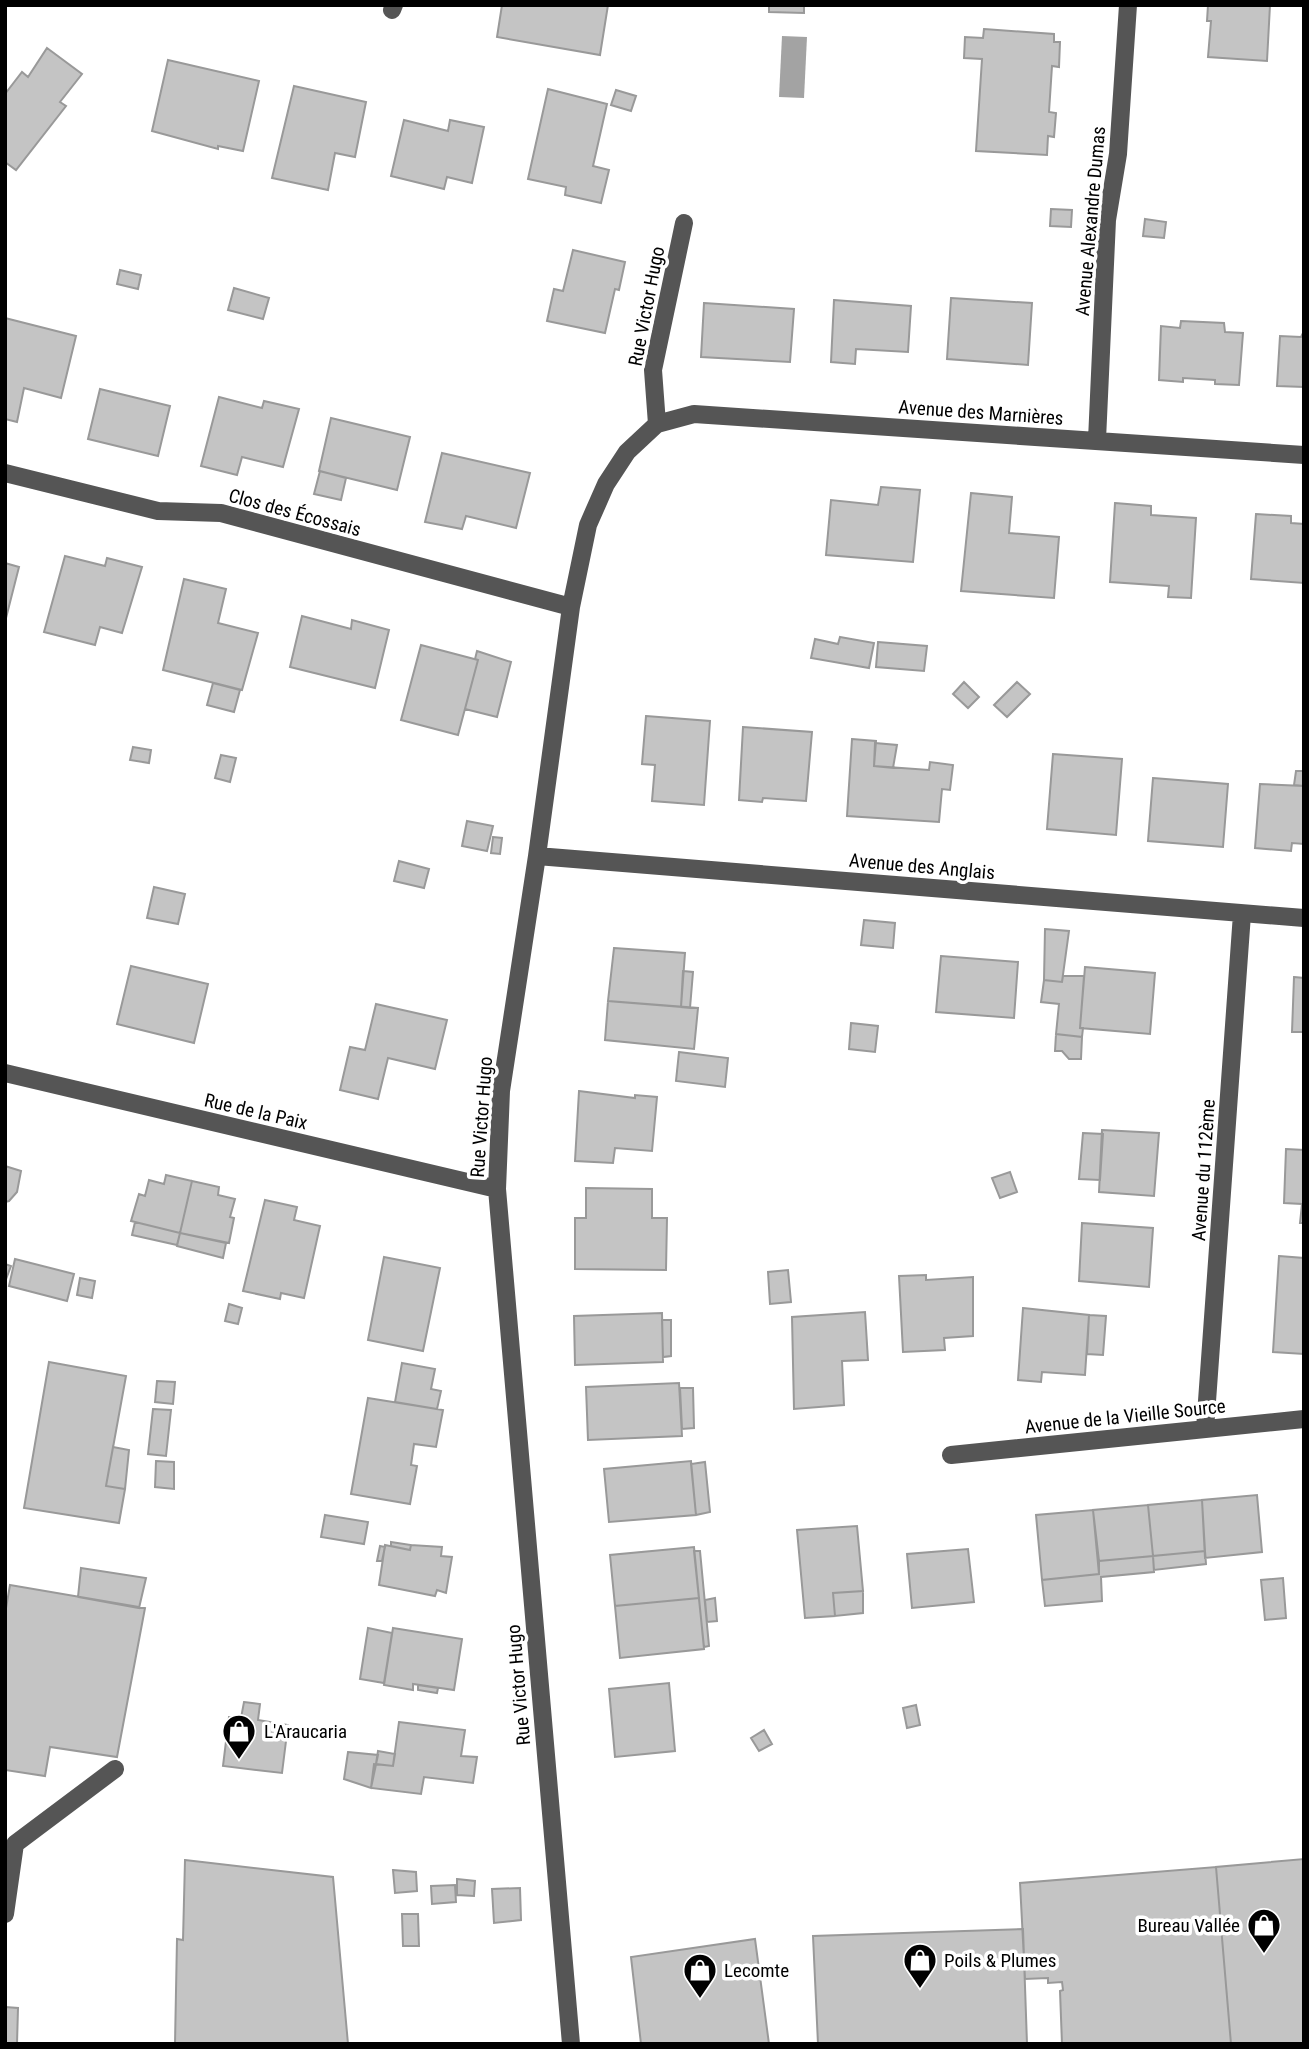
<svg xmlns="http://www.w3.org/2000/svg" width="1309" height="2049" font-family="'Roboto Condensed',sans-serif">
  <rect width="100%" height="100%" fill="#fff"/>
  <!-- water -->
  <path fill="#a3a3a3" d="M782,36L807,37L804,98L779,97Z"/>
  <!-- building -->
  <path fill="#c4c4c4" stroke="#999" stroke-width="2" d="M502,5H608L600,55L497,37Z
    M769,5H804V13L769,12Z
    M1208,5H1270L1267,61L1208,57L1211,21H1207Z
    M984,29L1054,34V42H1060L1059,67L1052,66L1049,112L1056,113L1054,137L1048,136L1047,155L976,151L982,59L964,58L965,37L983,38Z
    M47,48L82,74L60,102L66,106L16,170L5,162V94L22,72L28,77Z
    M168,60L259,81L243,151L218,146V149L152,131Z
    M294,86L366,102L355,157L335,153L328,190L272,178Z
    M548,89L607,104L593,166L609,170L601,203L565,195L566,187L528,179Z
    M616,90L636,96L631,111L611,105Z
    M404,120L448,131L450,120L484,127L472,183L447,177L444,189L391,176Z
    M1051,209L1072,210L1071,227L1050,226Z
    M1145,219L1166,222L1164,238L1143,236Z
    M573,250L625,262L619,290L615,289L605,333L547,321L554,289L563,291Z
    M120,270L141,275L138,289L117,284Z
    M234,288L269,298L263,319L228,310Z
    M951,298L1032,303L1028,365L947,359Z
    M834,300L911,306L908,352L856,349L855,364L831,362Z
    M704,303L794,309L790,362L701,357Z
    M5,318L76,336L61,398L24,388L17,422L5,419Z
    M1181,321L1224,323L1225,332L1243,333L1239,385L1215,384V380L1183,378V382L1159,380L1161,326L1180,328Z
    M1304,331V387L1277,386L1280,336L1301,337Z
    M100,389L170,406L158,456L88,439Z
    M219,397L262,408L264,401L299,409L283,467L242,457L237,475L201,466Z
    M331,418L410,437L397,490L319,471Z
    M442,453L530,473L516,528L466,516L462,529L425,522Z
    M320,471L346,478L341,500L314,494Z
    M881,487L920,490L913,562L826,555L831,500L878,505Z
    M971,493L1012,497L1009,533L1059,537L1054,598L961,591Z
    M1115,503L1151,506V515L1196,518L1191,598L1168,597L1169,586L1110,582Z
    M1256,514L1291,516V523L1304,524V583L1251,579Z
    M65,556L105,566L107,558L142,567L122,633L100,627L95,645L44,632Z
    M5,563L19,567L5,622Z
    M184,579L226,589L218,623L258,633L242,690L163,670Z
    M302,616L351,629L352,620L389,630L375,688L290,667Z
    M840,637L874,643L869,668L811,658L815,639L838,644Z
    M878,642L927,646L924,671L876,667Z
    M421,645L478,660L458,735L401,720Z
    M477,651L511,662L497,717L465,709L478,660L475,659Z
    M964,682L979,697L968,708L953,694Z
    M1017,682L1030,694L1007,717L994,705Z
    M213,683L240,690L234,712L207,705Z
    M646,716L710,721L704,805L652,801L655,765L642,764Z
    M743,727L812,732L806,801L763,798L762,802L739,800Z
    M852,739L876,741L874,766L929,770L930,762L953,765L950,790L942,789L939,822L847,816Z
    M875,743L897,745L893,768L874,766Z
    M133,747L151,750L149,763L130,760Z
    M1053,754L1122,759L1116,835L1047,829Z
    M221,755L236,758L230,782L215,778Z
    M1296,771H1304V786L1294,785Z
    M1153,778L1228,784L1223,847L1148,841Z
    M1260,784L1304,786V844L1292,843L1291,851L1255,848Z
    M467,821L493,826L487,851L462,846Z
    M493,837L502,838L500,854L491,853Z
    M399,861L429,869L424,888L394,881Z
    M154,887L185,894L178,924L147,918Z
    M864,920L895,923L893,948L861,945Z
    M1045,929L1069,931L1062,982L1044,980Z
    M614,948L685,953L681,1007L608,1001Z
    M941,956L1018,962L1014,1018L936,1012Z
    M131,966L208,984L194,1043L117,1024Z
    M1085,967L1155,973L1150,1034L1080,1028Z
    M683,971L693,972L690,1008L681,1007Z
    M1063,976H1084L1080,1028H1083L1082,1037L1056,1034L1059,1004L1041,1002L1044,980L1062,982Z
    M1294,977L1304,978V1032H1292Z
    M608,1001L698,1008L694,1049L605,1040Z
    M376,1004L447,1020L435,1069L388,1058L378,1099L340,1090L350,1047L365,1050Z
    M851,1023L878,1026L875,1052L849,1049Z
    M1056,1034L1082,1037L1081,1059H1069L1062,1051H1055Z
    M679,1052L728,1058L725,1087L676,1081Z
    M579,1091L635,1098V1095L657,1097L652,1151L615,1148L613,1163L575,1161Z
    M1102,1130L1159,1133L1154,1196L1099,1192Z
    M1083,1133L1103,1134L1100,1180L1079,1179Z
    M1286,1149L1304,1150V1223H1300L1302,1204L1284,1203Z
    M5,1166L21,1171L17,1192L9,1201L5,1202Z
    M1010,1172L1017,1192L1000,1198L992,1178Z
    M166,1175L192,1181L180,1233L131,1221L139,1194L145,1196L149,1180L164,1184Z
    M192,1181L219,1187L218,1195L235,1199L230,1217L234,1218L229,1243L180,1233Z
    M586,1188L652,1189V1218H667L666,1270L575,1269V1218H586Z
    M265,1200L297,1207L294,1220L320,1226L304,1298L281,1293L280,1299L243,1291Z
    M135,1222L180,1233L177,1245L132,1235Z
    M1082,1223L1153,1228L1149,1287L1079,1281Z
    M180,1233L226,1243L223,1258L177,1246Z
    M1279,1256L1304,1258V1354L1273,1352Z
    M384,1257L440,1268L423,1351L368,1340Z
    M15,1259L74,1274L67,1301L9,1286Z
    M5,1264L11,1266L5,1282Z
    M788,1270L791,1302L770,1304L768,1272Z
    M926,1275V1280L973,1277V1336L944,1338L945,1350L903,1352L899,1276Z
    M80,1278L95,1281L92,1298L77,1295Z
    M229,1304L242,1308L238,1324L225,1321Z
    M1023,1308L1089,1315L1085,1375L1042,1372L1041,1382L1018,1380Z
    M865,1312L868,1360L842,1361L844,1405L794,1409L792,1317Z
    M662,1313L663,1362L575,1365L574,1316Z
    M1089,1315L1106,1316L1103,1355L1087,1354Z
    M662,1320H671V1356L663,1357Z
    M49,1362L126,1376L106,1486L125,1489L119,1523L24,1508Z
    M402,1363L435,1369L431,1389L441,1391L437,1409L395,1402Z
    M157,1381L175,1382L173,1404L155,1402Z
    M679,1383L682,1436L588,1440L586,1387Z
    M680,1388H693L694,1428L682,1429Z
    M368,1398L443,1410L436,1447L414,1444L411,1465L417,1466L410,1504L351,1494Z
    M153,1409L171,1410L166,1456L148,1454Z
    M113,1447L129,1450L125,1489L106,1486Z
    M156,1461L174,1462V1489L155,1487Z
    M691,1461L696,1515L609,1522L604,1469Z
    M705,1462L710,1512L696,1515L691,1464Z
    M1257,1495L1262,1552L1205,1558L1202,1500Z
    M1202,1500L1205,1551L1153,1556L1148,1505Z
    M1148,1505L1153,1556L1099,1561L1093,1510Z
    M1093,1510L1099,1574L1042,1580L1036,1515Z
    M325,1515L368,1522L364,1544L321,1537Z
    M857,1526L863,1591L833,1593L835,1616L805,1618L797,1530Z
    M391,1542L411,1545L410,1550L391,1546Z
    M385,1545L410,1550L411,1545L442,1547L441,1556L452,1557L446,1593L437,1590L435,1596L379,1585Z
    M380,1546L385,1547L382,1561H377Z
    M694,1547L699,1598L615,1606L610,1555Z
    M968,1549L974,1602L912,1608L907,1554Z
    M694,1551H700L709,1646L704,1647Z
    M1205,1551L1206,1564L1154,1570L1153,1556Z
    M1153,1556L1154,1572L1101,1577L1102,1601L1045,1606L1042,1580L1099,1574V1561Z
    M81,1568L146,1578L139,1608L78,1597Z
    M1283,1578L1286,1618L1265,1620L1261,1580Z
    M10,1585L145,1608L117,1757L50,1747L45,1776L5,1770V1614Z
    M863,1591V1613L835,1616L833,1593Z
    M699,1598L704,1649L620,1658L615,1606Z
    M715,1598L717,1621L707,1622L705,1600Z
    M368,1628L392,1633L384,1683L360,1679Z
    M393,1628L462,1639L454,1690L413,1684V1690L384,1685Z
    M669,1683L675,1751L615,1757L609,1689Z
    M418,1685L438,1688L437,1693L418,1690Z
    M244,1702L260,1704L258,1720L288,1725L282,1773L223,1766L229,1717L241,1718Z
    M916,1705L920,1725L907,1728L903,1708Z
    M399,1722L465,1730L461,1756L477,1757L473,1783L424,1777L421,1794L371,1788L374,1764L393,1766Z
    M764,1730L772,1744L759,1751L751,1738Z
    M378,1751L395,1754L393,1766L376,1764Z
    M348,1752L378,1755L371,1788L344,1779Z
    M1304,1859V2044H1231L1216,1867Z
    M185,1860L333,1877L348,2044H175L177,1939L183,1940Z
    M1216,1867L1231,2044H1062L1060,1991L1063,1990L1062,1982L1048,1983V1978L1025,1979L1020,1883Z
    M393,1870L416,1872L417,1891L395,1893Z
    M457,1879L475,1881L474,1896L457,1895Z
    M455,1885L456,1902L432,1904L431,1886Z
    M520,1888L521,1920L494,1923L492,1889Z
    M402,1914H418L419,1946H403Z
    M1023,1929L1027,2044H818L813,1936Z
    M755,1939L769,2044H641L631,1957Z
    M5,2007L18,2008L17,2044H5Z"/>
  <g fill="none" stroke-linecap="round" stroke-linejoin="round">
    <!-- minor -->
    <path stroke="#555" stroke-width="18" d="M392,10L394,5
      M657,424L653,370L684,223
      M1097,440L1107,220L1118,154L1128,5
      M5,473L158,511L221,513L571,607
      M537,856L1304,918
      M5,1073L497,1189
      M1205,1429L1242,914
      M951,1455L1304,1419
      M5,1914L15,1844L115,1769
      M571,2044L497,1189L501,1091L537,856L571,607L588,525L606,484L627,452L657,424L694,414L1304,455"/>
  </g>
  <!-- icons -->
  <defs>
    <symbol id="shop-pin" viewBox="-11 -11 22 30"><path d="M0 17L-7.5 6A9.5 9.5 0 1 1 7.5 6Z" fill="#000" stroke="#fff"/><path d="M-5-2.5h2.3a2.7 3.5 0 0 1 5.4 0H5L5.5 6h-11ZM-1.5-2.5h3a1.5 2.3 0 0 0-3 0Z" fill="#fff"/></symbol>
  </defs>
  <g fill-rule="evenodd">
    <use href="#shop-pin" x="220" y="1712" width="38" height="52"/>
    <use href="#shop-pin" x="1245" y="1906" width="38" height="52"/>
    <use href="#shop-pin" x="901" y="1941" width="38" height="52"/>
    <use href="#shop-pin" x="681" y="1951" width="38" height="52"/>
  </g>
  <g text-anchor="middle" stroke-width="7" stroke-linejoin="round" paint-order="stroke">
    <!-- street labels -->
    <g font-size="19" fill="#000" stroke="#fff">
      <text transform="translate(1090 221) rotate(-85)" y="7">Avenue Alexandre Dumas</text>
      <text transform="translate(646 306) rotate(-79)" y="7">Rue Victor Hugo</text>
      <text transform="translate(981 412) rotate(4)" y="7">Avenue des Marnières</text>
      <text transform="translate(295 512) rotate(15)" y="7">Clos des Écossais</text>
      <text transform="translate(922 866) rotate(5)" y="7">Avenue des Anglais</text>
      <text transform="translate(256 1111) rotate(13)" y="7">Rue de la Paix</text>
      <text transform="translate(481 1117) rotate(-86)" y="7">Rue Victor Hugo</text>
      <text transform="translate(1203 1170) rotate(-86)" y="7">Avenue du 112ème</text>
      <text transform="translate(1125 1416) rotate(-6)" y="7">Avenue de la Vieille Source</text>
      <text transform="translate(518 1685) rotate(-95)" y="7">Rue Victor Hugo</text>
    </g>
    <!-- poi labels -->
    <g font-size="19" fill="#000" stroke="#fff" text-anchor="start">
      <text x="264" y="1738">L'Araucaria</text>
      <text x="1240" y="1932" text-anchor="end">Bureau Vallée</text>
      <text x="944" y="1967">Poils &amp; Plumes</text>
      <text x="724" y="1977">Lecomte</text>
    </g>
  </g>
  <!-- border -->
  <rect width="1309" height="2049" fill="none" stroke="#000000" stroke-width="14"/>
</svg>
